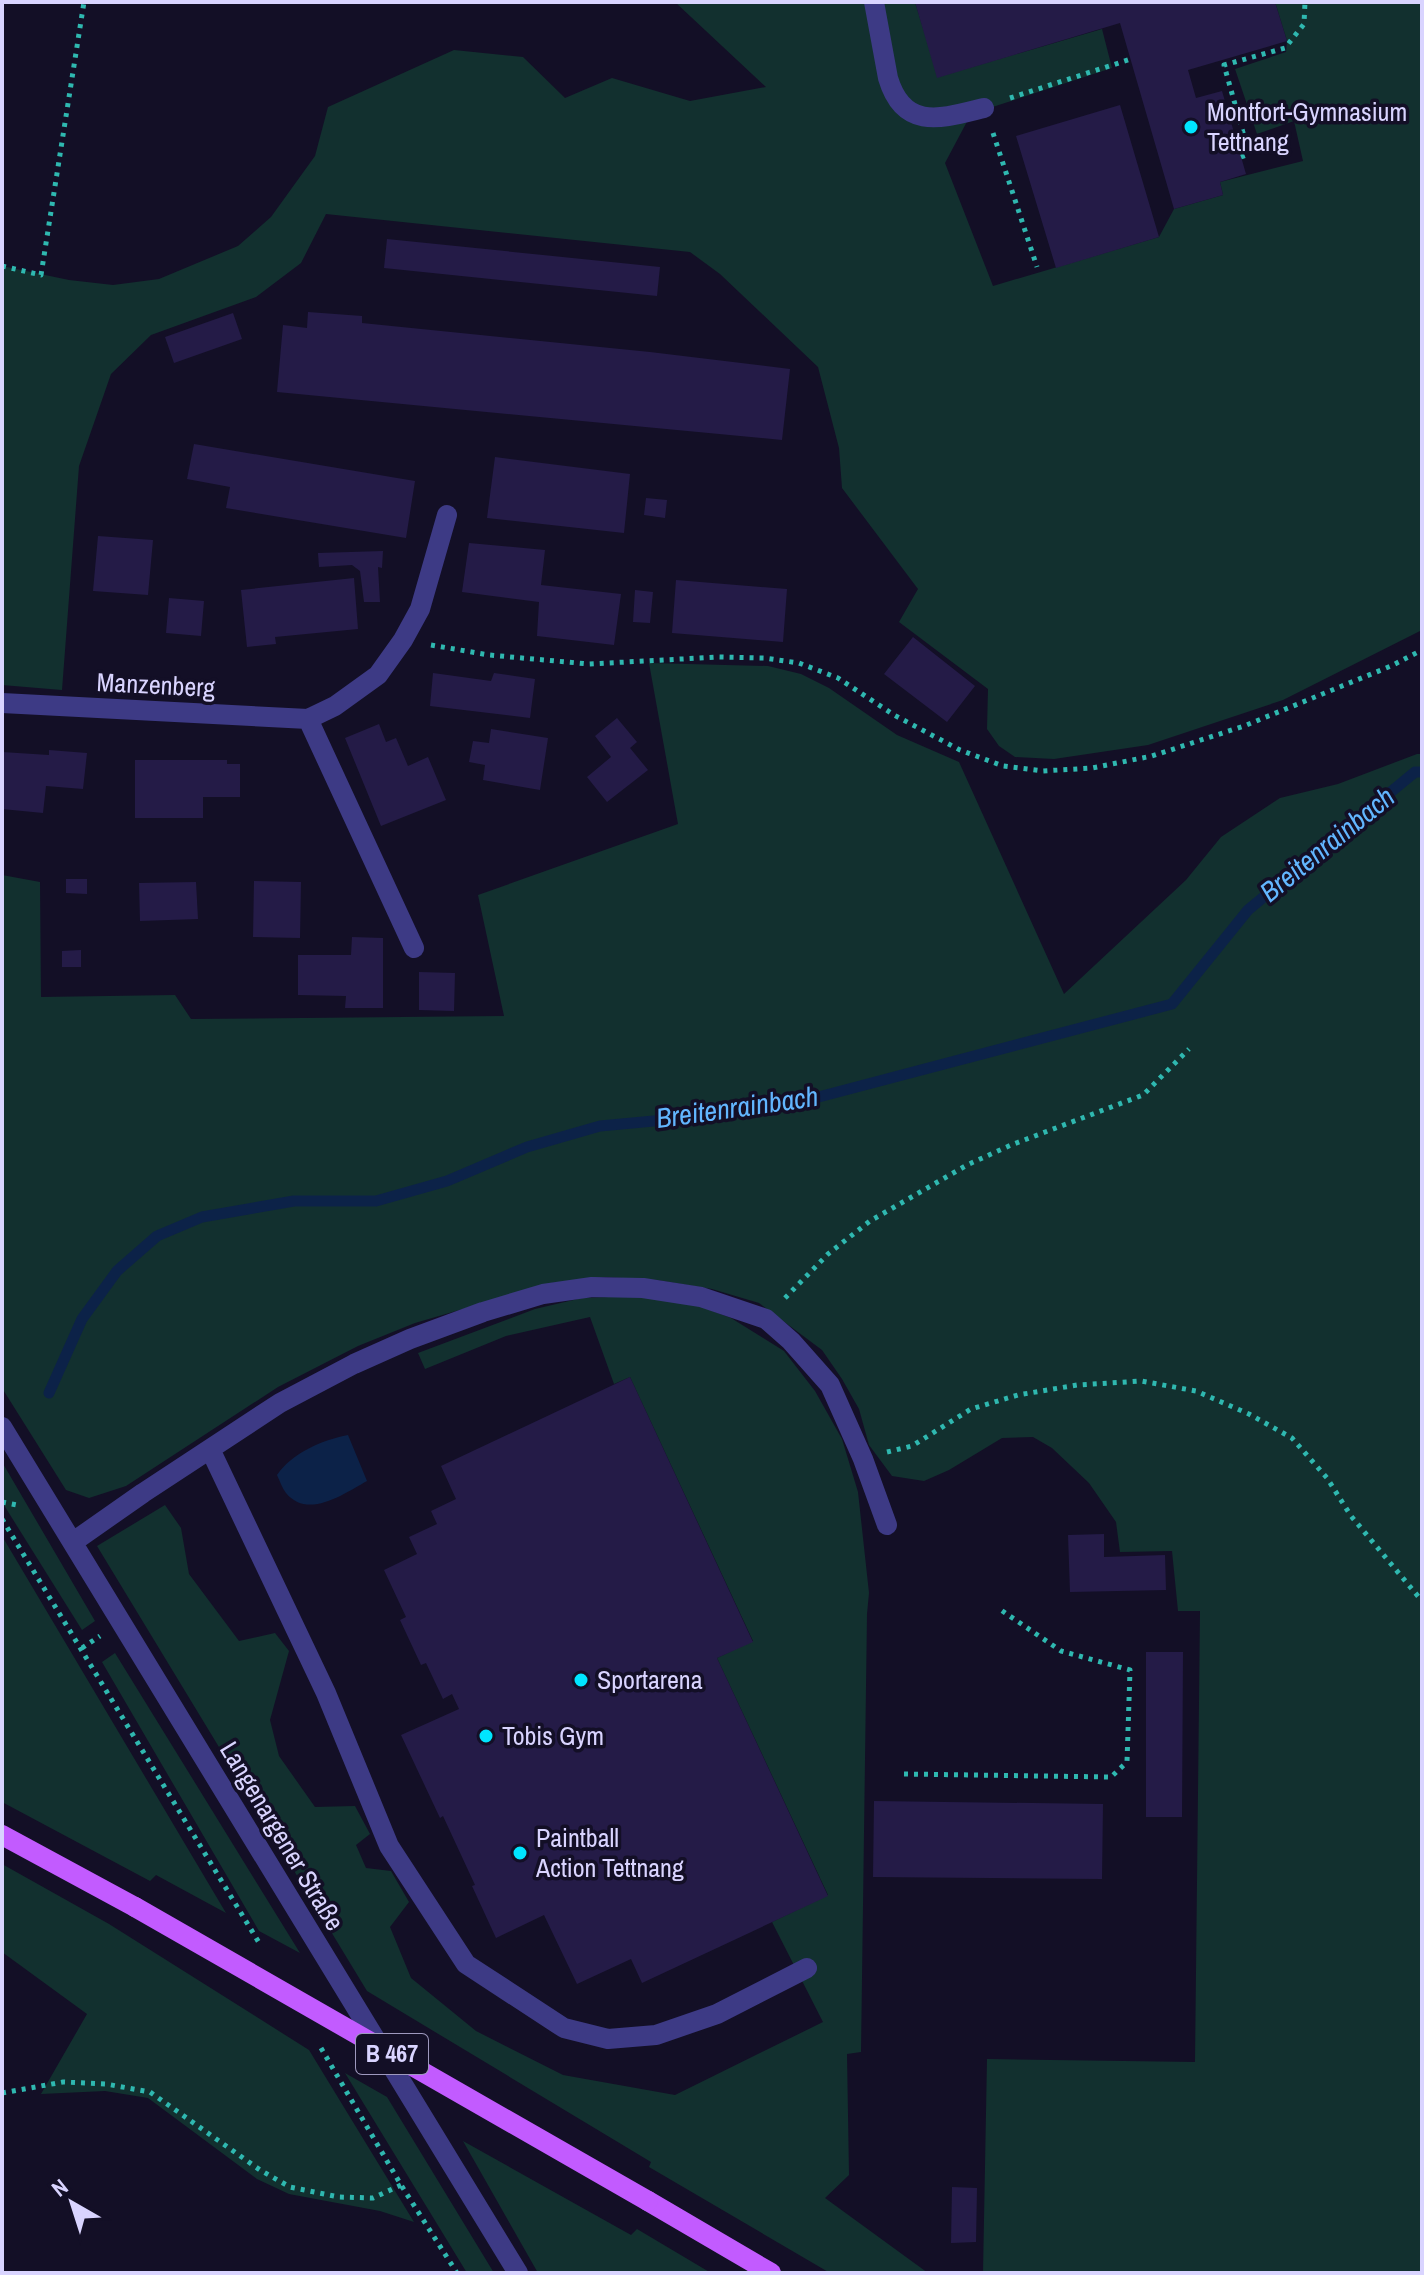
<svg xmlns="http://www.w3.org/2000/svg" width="1424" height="2275" font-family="'Archivo Narrow',sans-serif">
  <rect width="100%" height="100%" fill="#130f26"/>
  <!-- green -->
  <path fill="#12302f" d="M675,2H915L938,77L1102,29L1112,68L971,114L945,163L993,286L1159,237L1174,209L1223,195L1220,182L1303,161L1294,121L1257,134L1235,69L1286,52L1287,41L1275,2H1422V630L1283,700L1148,745L1054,759L1015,757L999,746L987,729L988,689L899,622L918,589L842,488L839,448L818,367L720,274L690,252L326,214L301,263L256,297L151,335L111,374L79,466L62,690L2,685V266L69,280L113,285L159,279L238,246L271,217L315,156L328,107L454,50L523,57L565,98L612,78L690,101L766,87Z
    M649,663L768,666L801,674L829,688L897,735L959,762L1064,994L1186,880L1221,837L1280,798L1338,784L1417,754H1422V2273H983L987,2059L1195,2062L1200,1611H1178L1172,1551L1120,1552L1116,1522L1089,1483L1052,1448L1033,1437L1002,1438L949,1470L924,1481L892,1476L869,1445L859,1409L842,1379L822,1350L759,1303L712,1289L657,1280L605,1277L552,1283L415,1323L358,1346L278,1387L126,1486L89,1498L66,1490L2,1388V875L40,882L41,997L175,995L191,1019L504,1016L478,895L678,824Z
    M633,1296L691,1303L731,1318L784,1351L815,1391L842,1439L858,1492L869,1593L867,1614L861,2052L847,2054L849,2175L825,2198L928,2273H830L649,2167L651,2162L367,1991L97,1546L165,1505L181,1528L189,1574L239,1641L275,1633L289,1651L270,1720L279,1756L315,1807L355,1806L370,1834L356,1845L366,1868L391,1871L409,1902L390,1927L411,1978L476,2031L563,2075L675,2095L823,2022L772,1922L828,1895L717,1658L753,1641L630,1377L614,1384L590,1317L506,1336L425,1369L418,1353L535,1309L582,1298Z
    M2,1462L95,1621L82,1630L2,1502Z
    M2,1536L226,1913L156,1875L150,1881L2,1802Z
    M115,1653L300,1953L259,1931L102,1662Z
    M2,1864L109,1924L309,2050L414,2222L380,2211L289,2194L257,2179L148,2098L105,2091L41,2094L87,2014L2,1952Z
    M345,2073L387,2097L494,2273H467Z
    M463,2141L631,2235L637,2229L711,2273H538Z"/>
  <!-- water -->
  <path fill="#0c2248" d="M348,1435L367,1481C345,1493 308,1520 286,1493C282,1488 280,1481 277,1475C292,1453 322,1440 348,1435Z"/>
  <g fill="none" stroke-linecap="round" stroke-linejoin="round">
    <!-- stream -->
    <path stroke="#0c2248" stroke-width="11" d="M49,1393L82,1319L117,1271L157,1236L202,1217L294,1201H376L447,1181L527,1147L600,1126L686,1118L792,1104L1172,1004L1248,910L1415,772H1422"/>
  </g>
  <!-- building -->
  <path fill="#241b47" d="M915,2H1275L1287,41L1188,70L1196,98L1222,91L1246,174L1220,182L1223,195L1174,209L1120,23L937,78Z
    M1120,105L1159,237L1056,268L1016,136Z
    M387,239L660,267L657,296L384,268Z
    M308,312L362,316V323L650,352L790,369L782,440L277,392L283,325L307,328Z
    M233,313L242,339L174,363L165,337Z
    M194,444L415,481L406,538L226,508L230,487L187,479Z
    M495,457L630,474L624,533L487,518Z
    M646,498L667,500L665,518L644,515Z
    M98,536L153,540L148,595L93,591Z
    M469,543L545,550L541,585L621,594L614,645L537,636L539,602L462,592Z
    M383,551L382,568L378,567L380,602H364L360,571L352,565L319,567L318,553Z
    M354,578L358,629L275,637L276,644L247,647L241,590Z
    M676,580L787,589L783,642L672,633Z
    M635,590L653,592L650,623L633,622Z
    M169,598L204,601L201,636L166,633Z
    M913,637L975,686L947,722L884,674Z
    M433,673L491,681L494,673L535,679L530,718L430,706Z
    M617,718L637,742L630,748L648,770L607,802L587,777L611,757L595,736Z
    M379,724L386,742L396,738L408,766L428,757L446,800L381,826L345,738Z
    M491,729L548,738L540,790L483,780L485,765L469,762L473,741L489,743Z
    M49,750L87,753L83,789L46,786L43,813L2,809V752L49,755Z
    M135,760H227V764H240V797H203V818H135Z
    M66,879H87V894L66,893Z
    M254,881L301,882L300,938L253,937Z
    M196,882L198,919L140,921L139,883Z
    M352,937L383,938V1008H345L346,996L298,995V955H351Z
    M81,950V967H62V951Z
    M419,972L455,973L454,1011L419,1010Z
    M630,1377L753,1642L717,1658L828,1896L642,1983L631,1959L577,1984L544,1915L496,1938L472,1886L475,1885L443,1816L440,1818L401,1735L459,1709L452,1694L443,1699L426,1663L421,1665L400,1620L406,1617L384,1570L417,1554L409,1537L437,1524L431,1511L456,1499L441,1466Z
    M1104,1534V1557L1165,1555L1166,1590L1070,1592L1068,1535Z
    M1146,1652H1183L1182,1817H1146Z
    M874,1801L1103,1804L1102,1879L873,1877Z
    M952,2187L977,2188L976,2242L951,2243Z"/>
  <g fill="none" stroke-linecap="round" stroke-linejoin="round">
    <!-- path -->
    <path stroke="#2fb8b0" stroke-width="5" stroke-dasharray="4 6" stroke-linecap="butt" d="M1010,98L1131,59
      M993,133L1037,267
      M1241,157L1249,154L1224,65L1285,48L1304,24L1305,2
      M2,266L41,275L84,2
      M431,645L489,655L589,664L719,657L764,658L799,663L838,678L894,715L960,750L1003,766L1043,771L1092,768L1152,756L1244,726L1391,666L1422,650
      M785,1298L828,1254L870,1221L967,1165L1011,1145L1143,1095L1189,1049
      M887,1452L912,1446L971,1409L1018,1395L1077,1385L1141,1381L1196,1391L1249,1414L1292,1438L1327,1478L1351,1516L1422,1601
      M2,1502L17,1505
      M2,1519L261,1946
      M82,1648L100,1636
      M904,1774L1111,1777L1127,1762L1130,1670L1061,1651L1001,1610
      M321,2048L401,2185L457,2273
      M2,2093L63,2082L106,2084L150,2092L260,2170L290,2187L339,2197L373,2198L401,2185"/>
    <!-- minor -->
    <path stroke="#3d3a85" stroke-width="20" d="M874,2L888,78C904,132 943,118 984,108
      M2,703L308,719L335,706L378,675L403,640L420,609L447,515
      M308,719L414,948
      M2,1427L518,2273
      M210,1449L326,1693L389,1846L466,1964L564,2028L608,2039L656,2035L717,2014L807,1968
      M73,1542L143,1493L280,1403L354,1364L410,1339L483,1312L543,1294L592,1287L643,1288L701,1297L766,1319L791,1341L830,1385L863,1459L887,1525"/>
    <!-- major -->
    <path stroke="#c25bff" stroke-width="20" d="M2,1835L135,1907
      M648,2201L771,2273"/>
    <!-- major-bridge -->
    <path stroke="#c25bff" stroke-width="20" d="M135,1907L648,2201"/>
  </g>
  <!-- markers -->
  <g fill="#00e5ff" stroke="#130f26" stroke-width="3">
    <circle cx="1191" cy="127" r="8"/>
    <circle cx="581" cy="1680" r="8"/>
    <circle cx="486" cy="1736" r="8"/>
    <circle cx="520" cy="1853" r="8"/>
  </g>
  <g text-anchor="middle" stroke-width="7" stroke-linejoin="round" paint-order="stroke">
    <!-- shield labels -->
    <rect fill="#130f26" stroke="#9e99be" stroke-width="2" x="356" y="2034" width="72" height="40" rx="6"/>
    <g font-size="24" font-weight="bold" fill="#d9d4ff">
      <text x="392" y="2062">B 467</text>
    </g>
    <!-- poi labels -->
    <g font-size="26" fill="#d9d4ff" stroke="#130f26" text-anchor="start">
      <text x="1207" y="121">Montfort-Gymnasium<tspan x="1207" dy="30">Tettnang</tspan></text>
      <text x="597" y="1689">Sportarena</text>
      <text x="502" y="1745">Tobis Gym</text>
      <text x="536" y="1847">Paintball<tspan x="536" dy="30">Action Tettnang</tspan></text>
    </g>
    <!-- street labels -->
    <g font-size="26" fill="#d9d4ff" stroke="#130f26">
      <text transform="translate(156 685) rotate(3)" y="9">Manzenberg</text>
      <text transform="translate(282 1836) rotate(59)" y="9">Langenargener Straße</text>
    </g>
    <!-- water labels -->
    <g font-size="28" font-style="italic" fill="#62b6ff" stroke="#130f26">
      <text transform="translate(1327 844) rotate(-39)" y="10">Breitenrainbach</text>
      <text transform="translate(737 1107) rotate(-8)" y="10">Breitenrainbach</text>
    </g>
  </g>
  <!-- border -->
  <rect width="1424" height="2275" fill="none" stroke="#d9d4ff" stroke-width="8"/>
  <!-- north arrow -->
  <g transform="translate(72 2203) rotate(321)" stroke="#130f26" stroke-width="6" paint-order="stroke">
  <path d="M0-6L14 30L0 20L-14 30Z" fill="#d9d4ff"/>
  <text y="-12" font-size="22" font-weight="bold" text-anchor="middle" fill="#d9d4ff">N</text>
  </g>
</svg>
